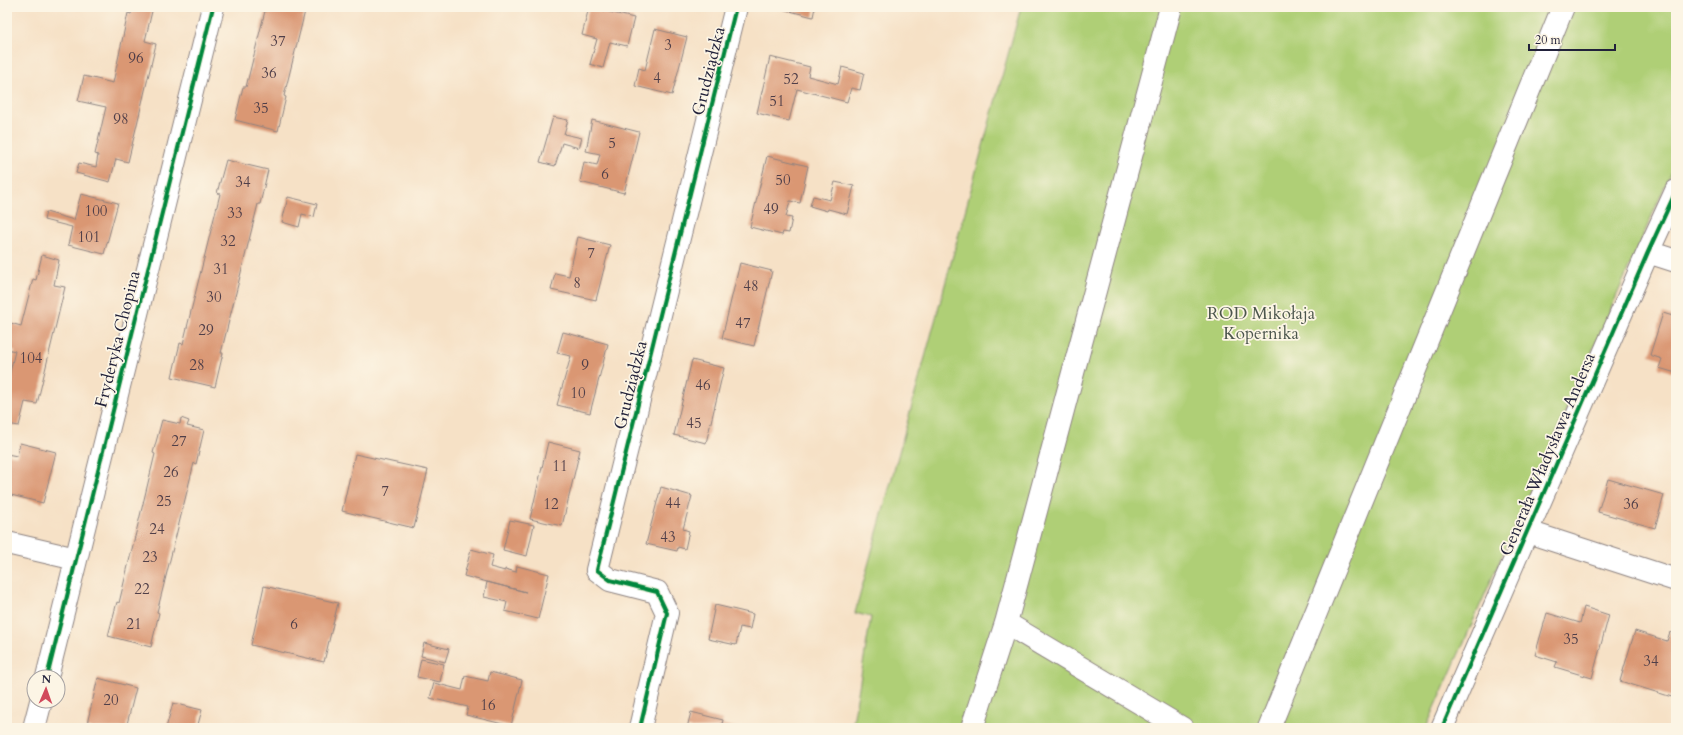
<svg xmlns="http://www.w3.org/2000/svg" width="1683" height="735" font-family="Cardo,serif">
  <rect width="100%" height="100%" fill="#fcf5e5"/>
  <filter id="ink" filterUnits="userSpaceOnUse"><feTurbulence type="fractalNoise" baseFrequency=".025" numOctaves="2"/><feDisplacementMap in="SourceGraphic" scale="8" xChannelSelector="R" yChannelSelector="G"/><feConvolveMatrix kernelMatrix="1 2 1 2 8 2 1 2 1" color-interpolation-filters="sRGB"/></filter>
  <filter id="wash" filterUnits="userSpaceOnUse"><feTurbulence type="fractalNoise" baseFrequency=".012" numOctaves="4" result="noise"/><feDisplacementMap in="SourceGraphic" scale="16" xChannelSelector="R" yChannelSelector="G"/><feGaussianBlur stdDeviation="0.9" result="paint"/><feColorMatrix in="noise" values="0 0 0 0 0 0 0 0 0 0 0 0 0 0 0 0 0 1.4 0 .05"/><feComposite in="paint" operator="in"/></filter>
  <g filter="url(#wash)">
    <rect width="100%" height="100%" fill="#f6e1c6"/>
    <!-- green -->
    <path fill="#afcf76" stroke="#687858" d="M1021,7H1676V161L1426,728H852L871,617L855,613Z"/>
    <g id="blocks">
      <!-- building -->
      <path fill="#da9773" d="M133,7H153L145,41L156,44L128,162L116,159L110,182L76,173L79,163L96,167L98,155L95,154L106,107L78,101L84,76L113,83L128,13L131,14Z
        M266,7H306L284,96L286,97L278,131L235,120L243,87H246Z
        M589,7L634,18L627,46L610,42L603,68L590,64L597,39L582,35Z
        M783,7H815L813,17L782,9Z
        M655,29L687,37L672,95L635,86L639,68L645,70Z
        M770,57L810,67L808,76L838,84L842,67L864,73L860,90L851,88L847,102L797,89L789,121L757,113Z
        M553,117L568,120L564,134L582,138L579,148L562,143L555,166L540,162Z
        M592,120L639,132L624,193L580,182L584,162L597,165L600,154L586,151Z
        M767,156L808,166L800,203L790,201L786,217L792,218L789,233L783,232L782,235L750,227Z
        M226,160L268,170L260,204H258L221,353H223L215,387L172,377L180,343L183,344L192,307L220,194L217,193Z
        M835,182L854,186L847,214L828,209L827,211L810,206L813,196L830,200Z
        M81,194L118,203L104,254L68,245L72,227L44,220L46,212L74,220Z
        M288,197L317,204L314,217L302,214L299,227L282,222Z
        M578,237L610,245L596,300L551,290L555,273L569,276Z
        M42,255L59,260L54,285L65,287L37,404L25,402L19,426L7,424V385L15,351L7,349V322L21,326L33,279L36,280Z
        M740,263L772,271L754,346L722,338Z
        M1663,313L1676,317V373L1659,368L1662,359L1650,355Z
        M563,332L608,344L590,413L557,405L571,356L557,353Z
        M692,360L724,368L706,443L674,435Z
        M181,418L189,421L187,426L204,430L196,464L194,463L166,576L157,612L159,613L151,647L108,636L117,602L119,603L155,454L153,453L162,420L180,424Z
        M548,442L580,450L562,526L530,519Z
        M20,443L56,452L43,503L7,494L10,481L7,480V454L17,456Z
        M355,454L428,470L414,528L342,511Z
        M1608,479L1664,495L1655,528L1598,512Z
        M661,487L692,496L683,529L689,531L685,549L678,547L677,551L646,544Z
        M510,520L534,525L527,556L503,550Z
        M471,549L493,555L490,567L505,571V569L516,572L517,566L549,574L538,619L505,611L507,602L484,597L487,582L526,592L464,576Z
        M264,586L338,603L324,662L251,645Z
        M715,605L753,614L750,629L740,627L736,645L708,639Z
        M1584,607L1609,615L1592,678L1555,667L1557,662L1535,655L1547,613L1580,623Z
        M1635,631L1667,641L1670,632L1676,634V684L1672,697L1620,681Z
        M424,643L449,649L445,662L421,656Z
        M421,659L444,664L440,682L417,677Z
        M490,672L522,680L511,726L466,715L468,707L430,698L434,683L462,690L465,676L488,681Z
        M98,678L136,688L126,728H86Z
        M173,703L202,710L197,728H166Z
        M691,712L723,720L722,724L738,728H687Z"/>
    </g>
  </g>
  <g filter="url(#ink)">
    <use href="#blocks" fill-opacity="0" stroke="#8c8280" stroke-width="1"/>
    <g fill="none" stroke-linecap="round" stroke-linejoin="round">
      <defs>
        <path id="minor" d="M1648,252L1676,261
          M1528,532L1676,580
          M7,543L76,559
          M1006,623L1182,728
          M47,677L213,7
          M34,728L41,701
          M640,728L667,613L657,592L610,580L597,570L736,7
          M972,728L1006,623L1171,7
          M1269,728L1563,7
          M1442,728L1648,252L1676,191"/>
      </defs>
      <!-- minor casing -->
      <use href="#minor" stroke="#8c8280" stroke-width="24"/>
      <!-- minor -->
      <use href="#minor" stroke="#fff" stroke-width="22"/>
      <defs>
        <path id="cycleway" d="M47,677L213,7
          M640,728L667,613L657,592L610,580L597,570L736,7
          M1442,728L1648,252L1676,191"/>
      </defs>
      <!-- cycleway casing -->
      <use href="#cycleway" stroke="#fcf5e5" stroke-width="6"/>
      <!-- cycleway -->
      <use href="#cycleway" stroke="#00873e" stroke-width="4"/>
    </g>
  </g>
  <g text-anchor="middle" stroke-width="3.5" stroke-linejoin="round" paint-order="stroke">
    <!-- number labels -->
    <g font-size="15" fill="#503f49">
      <text x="278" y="46">37</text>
      <text x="668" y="50">3</text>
      <text x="136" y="63">96</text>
      <text x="269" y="78">36</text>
      <text x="657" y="83">4</text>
      <text x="791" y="84">52</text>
      <text x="777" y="106">51</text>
      <text x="261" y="113">35</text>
      <text x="121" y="124">98</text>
      <text x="612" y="148">5</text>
      <text x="605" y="179">6</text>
      <text x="783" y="185">50</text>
      <text x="243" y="187">34</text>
      <text x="771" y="214">49</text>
      <text x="96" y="216">100</text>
      <text x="235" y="218">33</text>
      <text x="89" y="242">101</text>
      <text x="228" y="246">32</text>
      <text x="591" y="258">7</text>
      <text x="221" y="274">31</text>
      <text x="577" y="288">8</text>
      <text x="751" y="291">48</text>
      <text x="214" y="302">30</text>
      <text x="743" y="328">47</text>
      <text x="206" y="335">29</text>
      <text x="31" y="363">104</text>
      <text x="197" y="370">28</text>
      <text x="585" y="370">9</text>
      <text x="703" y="390">46</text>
      <text x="578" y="398">10</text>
      <text x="694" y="428">45</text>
      <text x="179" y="446">27</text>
      <text x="560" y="471">11</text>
      <text x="171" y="477">26</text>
      <text x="385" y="496">7</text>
      <text x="164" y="506">25</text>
      <text x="673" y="508">44</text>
      <text x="551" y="509">12</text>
      <text x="1631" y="509">36</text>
      <text x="157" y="534">24</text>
      <text x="668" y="542">43</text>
      <text x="150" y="562">23</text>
      <text x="142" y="594">22</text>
      <text x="134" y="629">21</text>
      <text x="294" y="629">6</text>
      <text x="1571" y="644">35</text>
      <text x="1651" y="666">34</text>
      <text x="111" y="705">20</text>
      <text x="488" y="710">16</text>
    </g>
    <!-- street labels -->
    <g font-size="17" fill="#22223b" stroke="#fcf5e5">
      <text transform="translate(708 71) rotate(-76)" y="6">Grudziądzka</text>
      <text transform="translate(117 339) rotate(-76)" y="6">Fryderyka Chopina</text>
      <text transform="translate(630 385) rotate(-76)" y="6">Grudziądzka</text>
      <text transform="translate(1547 454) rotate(-67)" y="6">Generała Władysława Andersa</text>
    </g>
    <!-- park labels -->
    <g font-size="17" fill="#4c564d" stroke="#fcf5e5">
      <text x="1261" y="319">ROD Mikołaja<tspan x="1261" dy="20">Kopernika</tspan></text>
    </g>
  </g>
  <!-- margin -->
  <rect width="1683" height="735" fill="none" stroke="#fcf5e5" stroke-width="24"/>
  <!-- north arrow -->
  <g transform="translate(46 689) rotate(2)"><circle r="19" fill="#fcf5e5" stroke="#a5a1a1"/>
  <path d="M0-3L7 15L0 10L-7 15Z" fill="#d1495b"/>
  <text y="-6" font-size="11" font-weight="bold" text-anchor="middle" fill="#22223b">N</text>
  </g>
  <!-- scale -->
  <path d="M1529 44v6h86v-6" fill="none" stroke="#22223b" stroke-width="2"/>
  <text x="1535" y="44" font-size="12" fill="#22223b" stroke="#fcf5e5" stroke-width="3" paint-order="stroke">20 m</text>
</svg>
